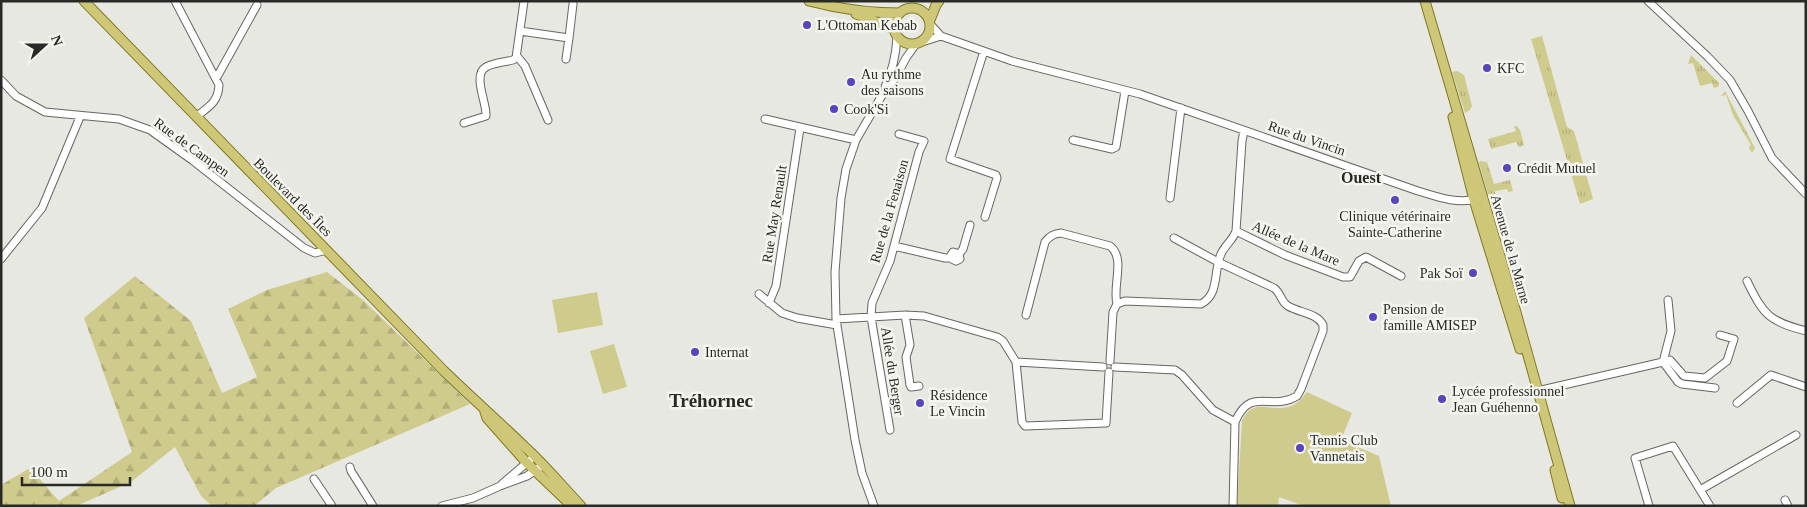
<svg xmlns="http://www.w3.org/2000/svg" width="1807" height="507" font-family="Georgia,serif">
  <defs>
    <pattern id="grass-tufts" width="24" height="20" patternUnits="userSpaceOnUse" patternTransform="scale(1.25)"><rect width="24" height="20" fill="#cfcb8c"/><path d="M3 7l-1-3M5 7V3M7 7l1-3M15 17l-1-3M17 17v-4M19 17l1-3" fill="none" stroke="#b2ae79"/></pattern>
    <pattern id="forest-firs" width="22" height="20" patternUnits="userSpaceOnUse" patternTransform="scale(1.25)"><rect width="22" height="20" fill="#cfcb8c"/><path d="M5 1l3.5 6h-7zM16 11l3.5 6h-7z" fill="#b2ae79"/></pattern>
  </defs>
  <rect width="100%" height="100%" fill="#e8e8e3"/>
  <!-- grass -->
  <path fill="url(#grass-tufts)" d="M1542,36L1567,127L1574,131L1593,199L1580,204L1531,39Z
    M1691,55L1719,83V86L1714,88L1712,83L1700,86L1693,63L1688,64Z
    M1457,71L1464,75L1472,106L1470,110L1465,113L1452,72Z
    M1725,91L1755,148L1752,153L1749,147L1751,145L1733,115L1726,95L1721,96Z
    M1514,126H1517L1520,130L1524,145L1519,147L1516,142L1491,149L1488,139L1516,131Z
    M1480,161L1487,162L1494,184L1510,180L1513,191L1508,192L1507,189L1495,191V194H1488L1479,163Z"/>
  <!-- forest -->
  <path fill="url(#forest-firs)" d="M327,272L363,300L470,404L276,488L254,506H212L201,496L175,447L131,482L76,506H1V485L30,468L59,501L132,452L84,318L135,276L191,321L222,393L257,377L228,309L267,290Z"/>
  <!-- pitch -->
  <path fill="#cfcb8c" d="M597,292L603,325L558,333L552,300Z
    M614,344L627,387L603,394L590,351Z
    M1307,392L1352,413L1341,440L1379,456L1391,506H1304L1279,497L1278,506H1237L1242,421C1252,397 1271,412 1288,407C1297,405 1301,399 1307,392Z"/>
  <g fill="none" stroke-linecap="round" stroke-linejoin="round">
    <defs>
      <path id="minor" d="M175,1L219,85C218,103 209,106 196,117
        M1648,1L1708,57L1730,80L1748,111L1772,158L1806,194
        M931,25L941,36L1012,61L1140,94L1418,191C1438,197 1456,204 1477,199
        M520,31L569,38L573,4
        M922,42L941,36
        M984,51L950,159L996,175L997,178L985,217
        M517,56L525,66L548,120
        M566,59L569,38
        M217,77L257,5
        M1,80L16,96L45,112L119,119L150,130L192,160L304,248L315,253L327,250
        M885,87C893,70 896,55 897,37
        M765,119L856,140
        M464,123L486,116C487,103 472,75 486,67C493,63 505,62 513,60L516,58L524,1
        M1244,131L1242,141L1236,231L1285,255L1343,277H1350L1359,261L1366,257L1401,276
        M1073,140L1112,149L1116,147L1125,91
        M1170,198L1181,108
        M1174,238L1218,262L1274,288C1281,293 1281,302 1288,306C1300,313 1317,313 1323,325V331L1301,389L1297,396C1271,412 1251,385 1235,422L1233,506
        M894,246L945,258H951
        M959,254L953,252L951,255L952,259L956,261L960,259L959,254L963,249L970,225
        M1,259L42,208L80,117
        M1747,281C1764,316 1769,321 1806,331
        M759,294L782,313L797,318L837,325
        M769,303L776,286L800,128
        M905,315L910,345L906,357L910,385L911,387L919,386
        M1026,315L1045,242C1050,236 1053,234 1061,233L1110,246C1126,258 1112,286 1117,304
        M836,319L905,315L924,316L997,337L1003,341L1016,362L1022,422L1025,426L1106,423L1109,372
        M1110,361L1113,312L1117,304L1125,301L1201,304C1220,294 1213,272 1221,254C1225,245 1233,240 1236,231
        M1016,362L1103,367
        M1663,362L1678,382L1682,384L1715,388
        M1664,363L1670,360L1684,376L1705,378L1727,361L1734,339L1720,335
        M1115,367L1175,370L1182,375L1213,410L1235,422
        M1533,392L1663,362L1671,331L1668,300
        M1737,403L1771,375L1806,387
        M890,430L871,317L872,303L890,261L919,152L924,141L899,134
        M350,467L351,471L373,506
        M314,479L332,506
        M502,484L530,460
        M1700,490L1796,435
        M1785,500L1788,506
        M442,506L473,498L500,486L527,476L543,465
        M874,506L862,473L855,440L836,319L835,272L841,198L846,169L856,140L881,97L896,77L906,58L916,44
        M1649,506L1635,458L1673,446L1710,506"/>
      <path id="major" d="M84,1L444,371C471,397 498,421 525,447C545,465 562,486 581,506
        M809,1C839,9 868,13 900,13
        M1425,1L1505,273L1570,506
        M894 26a18 18 0 1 1 36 0a18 18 0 1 1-36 0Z
        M856,14L894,29
        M930,20L936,5L939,1
        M1453,117L1474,200L1520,349
        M485,412L487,418L526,462L572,506
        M1555,470L1562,498"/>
    </defs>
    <!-- minor casing -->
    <use href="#minor" stroke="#666662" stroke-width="9"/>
    <!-- major casing -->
    <use href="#major" stroke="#7f7820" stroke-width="11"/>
    <!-- minor -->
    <use href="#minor" stroke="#fff" stroke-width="7"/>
    <!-- major -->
    <use href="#major" stroke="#cec777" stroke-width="9"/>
  </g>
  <!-- markers -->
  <g fill="#5844bc" stroke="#f5f5f0" stroke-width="2">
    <circle cx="807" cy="25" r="5"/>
    <circle cx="1487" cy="68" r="5"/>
    <circle cx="851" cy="82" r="5"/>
    <circle cx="834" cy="109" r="5"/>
    <circle cx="1507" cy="168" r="5"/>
    <circle cx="1395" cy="200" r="5"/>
    <circle cx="1473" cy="273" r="5"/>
    <circle cx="1373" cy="317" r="5"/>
    <circle cx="695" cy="352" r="5"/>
    <circle cx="1442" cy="399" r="5"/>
    <circle cx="920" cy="403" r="5"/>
    <circle cx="1300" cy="448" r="5"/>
  </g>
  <g text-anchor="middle" stroke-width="5" stroke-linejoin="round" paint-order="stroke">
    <!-- poi labels -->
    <g font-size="14" fill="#292927" stroke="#f5f5f0" text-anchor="start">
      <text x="817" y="30">L'Ottoman Kebab</text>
      <text x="1497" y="73">KFC</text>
      <text x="861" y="79">Au rythme<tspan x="861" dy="16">des saisons</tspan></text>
      <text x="844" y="114">Cook'Si</text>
      <text x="1517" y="173">Crédit Mutuel</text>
      <text x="1395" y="221" text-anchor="middle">Clinique vétérinaire<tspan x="1395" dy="16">Sainte-Catherine</tspan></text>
      <text x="1463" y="278" text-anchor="end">Pak Soï</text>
      <text x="1383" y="314">Pension de<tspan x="1383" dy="16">famille AMISEP</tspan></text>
      <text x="705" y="357">Internat</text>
      <text x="1452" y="396">Lycée professionnel<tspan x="1452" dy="16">Jean Guéhenno</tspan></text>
      <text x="930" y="400">Résidence<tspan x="930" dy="16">Le Vincin</tspan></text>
      <text x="1310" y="445">Tennis Club<tspan x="1310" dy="16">Vannetais</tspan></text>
    </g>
    <!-- street labels -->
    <g font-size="14" fill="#292927" stroke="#f5f5f0">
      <text transform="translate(1307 138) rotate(19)" y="5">Rue du Vincin</text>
      <text transform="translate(192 147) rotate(36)" y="5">Rue de Campen</text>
      <text transform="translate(293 197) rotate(45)" y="5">Boulevard des Îles</text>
      <text transform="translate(889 211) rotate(-74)" y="5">Rue de la Fenaison</text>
      <text transform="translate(774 214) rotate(-81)" y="5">Rue May Renault</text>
      <text transform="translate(1296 243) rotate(23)" y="5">Allée de la Mare</text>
      <text transform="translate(1511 249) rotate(74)" y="5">Avenue de la Marne</text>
      <text transform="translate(893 371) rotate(81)" y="5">Allée du Berger</text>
    </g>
    <!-- quarter labels -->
    <g font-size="16" font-weight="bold" fill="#292927" stroke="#f5f5f0">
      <text x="1361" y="183">Ouest</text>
    </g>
    <!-- district labels -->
    <g font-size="19" font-weight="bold" fill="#292927" stroke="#f5f5f0">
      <text x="711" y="407">Tréhornec</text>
    </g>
  </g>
  <!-- border -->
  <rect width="1807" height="507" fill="none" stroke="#292927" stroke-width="5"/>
  <!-- north arrow -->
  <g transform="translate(45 45) rotate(69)" stroke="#f5f5f0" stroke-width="4" paint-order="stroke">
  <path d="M0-4L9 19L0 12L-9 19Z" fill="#292927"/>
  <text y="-8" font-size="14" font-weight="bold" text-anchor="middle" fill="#292927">N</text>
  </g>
  <!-- scale -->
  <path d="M22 477v8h108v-8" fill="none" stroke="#292927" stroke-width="2.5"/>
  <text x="30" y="477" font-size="15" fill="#292927" stroke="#f5f5f0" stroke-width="4" paint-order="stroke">100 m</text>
</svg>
